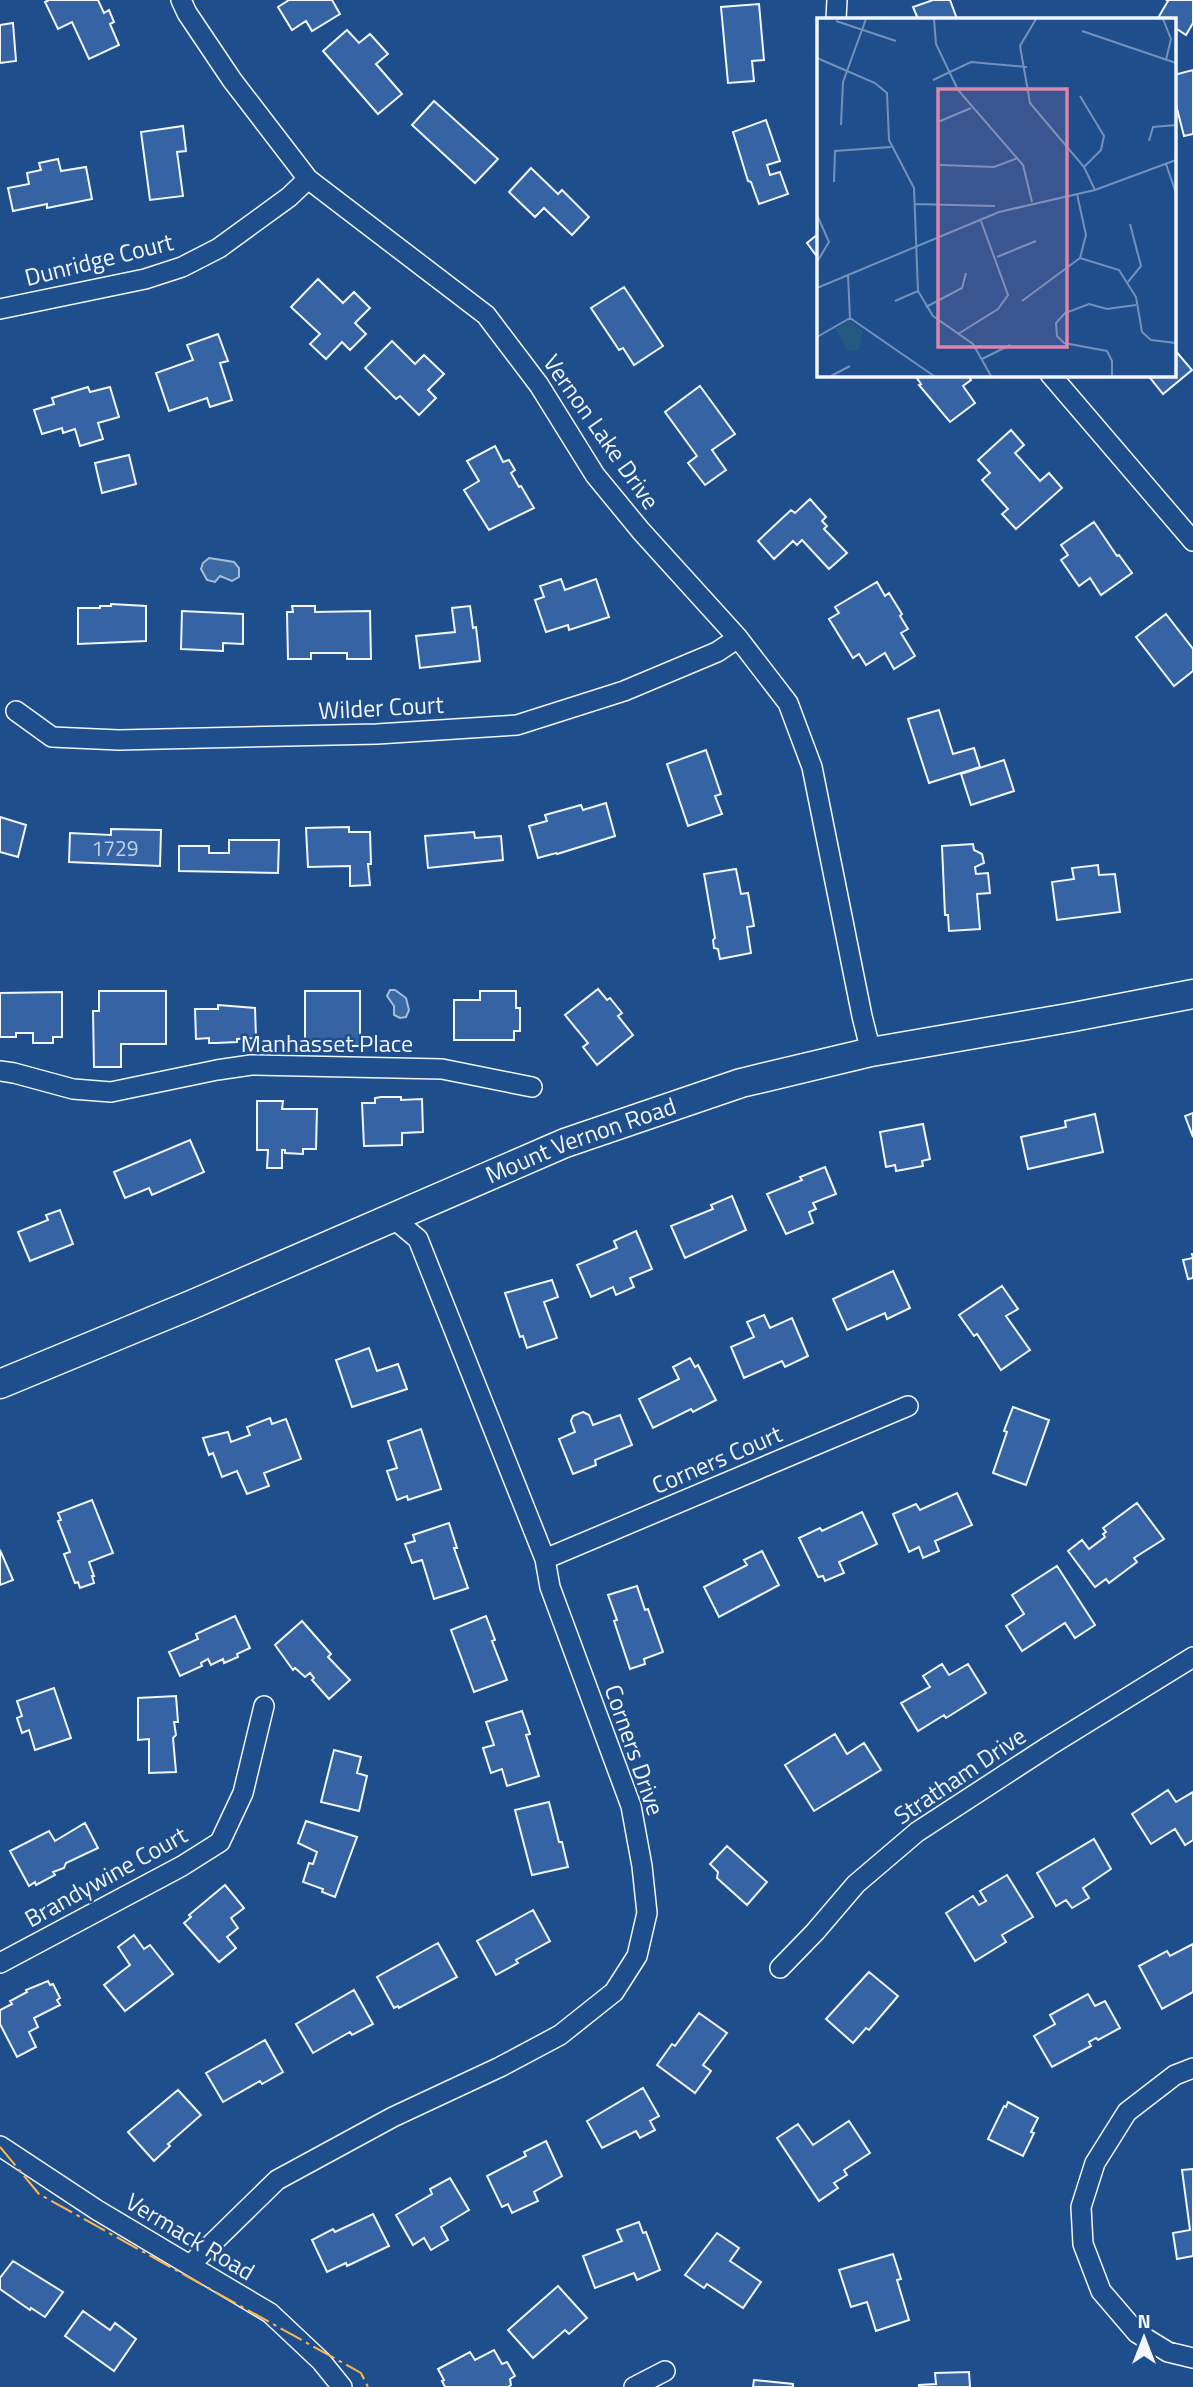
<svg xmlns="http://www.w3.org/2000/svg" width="1193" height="2387" font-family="'Titillium Web',sans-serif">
  <rect width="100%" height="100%" fill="#1f4e8c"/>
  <!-- water -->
  <path fill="#3b69a3" stroke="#a8bbd7" stroke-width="2" d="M209,558L234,562L239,568V577L232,581L220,576L215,582L207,580L201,569L203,563Z
    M390,990H395L406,998L409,1010L406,1017L400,1018L394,1015V1006L387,996Z"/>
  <!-- building -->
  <path fill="#3563a3" stroke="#f2f6ff" stroke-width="2" d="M49,0H98L104,13L109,10L114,22L110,24L119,45L89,59L72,22L58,29L45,2Z
    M289,0H332L340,14L312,31L306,21L292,30L278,7Z
    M933,0H950L957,19H918L913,7Z
    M1166,0H1193V23L1186,35L1174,27V19L1158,18L1168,1Z
    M759,4L764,60L752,61L754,81L728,83L721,7Z
    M13,23L16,61L0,63V25Z
    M347,30L359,43L370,34L388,54L376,64L402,94L378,114L323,51Z
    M1193,70V134L1184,136L1174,97V75Z
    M434,101L498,159L475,183L412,125Z
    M766,120L780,161L767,165L770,175L780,172L788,194L759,204L751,182L748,181L733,132Z
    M183,126L186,151L177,152L183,196L150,200L141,132Z
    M58,159L61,171L86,167L92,199L47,208V204L13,211L8,188L29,184L27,173L41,170L39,163Z
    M531,168L558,194L562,190L589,217L572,235L544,208L535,217L509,192Z
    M818,234V258L807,243Z
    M318,279L343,303L354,292L370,308L355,323L366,334L350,350L342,342L326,359L310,344L320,334L291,307Z
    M624,287L663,346L634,365L623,348L619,350L591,308Z
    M218,334L228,361L220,363L232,400L210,407L207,398L169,411L156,373L193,360L187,345Z
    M392,341L415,364L424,355L444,374L428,390L436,398L419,415L400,396L396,399L365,368Z
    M1174,349L1192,370L1163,394L1147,374H1174Z
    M914,374H967L971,380L963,386L975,403L950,422L919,385L921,384Z
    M700,386L735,434L712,450L726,470L705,485L688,463L697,456L665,412Z
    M88,387L90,392L110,387L119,417L98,423L103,439L80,446L75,429L63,433L62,428L42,434L34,410L54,404L52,398Z
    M1011,430L1024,445L1015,453L1040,481L1049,473L1062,488L1016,529L1002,514L1008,509L982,480L990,473L978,460Z
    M495,446L503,462L509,460L515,470L511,473L519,487L521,486L534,508L489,530L464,490L479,481L467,461Z
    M129,455L136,484L102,493L95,463Z
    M810,499L826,517L822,521L827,526L824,529L847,553L829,569L802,540L797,545L793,541L774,559L758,541L791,510L795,513Z
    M1094,522L1117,556L1119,555L1132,573L1101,595L1090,578L1079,586L1061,560L1068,555L1061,545Z
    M561,579L565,590L596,579L609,617L569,630L568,625L546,632L535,600L544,597L540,586Z
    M877,582L885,596L889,593L902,614L900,616L908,629L901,633L915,656L894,669L885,653L866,665L859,654L853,658L829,619L839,613L835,607Z
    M111,604L146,606V641L78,644V608H100V606H111Z
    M292,606H315V612L370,611L371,659H347V653H311V659H288L287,612H293Z
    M470,606L473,628L476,627L480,661L420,668L416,636L455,632L452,608Z
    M182,611L243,614V644L223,643V651L181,649Z
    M1166,614L1193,649V671L1174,686L1136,637Z
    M939,710L953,754L974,748L980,767L929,783L908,719Z
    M706,750L721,794L715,796L722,814L688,826L667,764Z
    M1004,760L1014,791L971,805L961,774Z
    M606,803L615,836L557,854L556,853L538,858L529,826L547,821L545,815L581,805L583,810Z
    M0,817L26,825L18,857L0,852Z
    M349,827V832H370L371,864H368L370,885L350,886V866L308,867L306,828Z
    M111,829L161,830L160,866L69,862L70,833L111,835Z
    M474,832L475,838L501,836L503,860L428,868L425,836Z
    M229,840H279L278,873L179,871V846H209V853H229Z
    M973,844L974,850L982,854L984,863L975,867L976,874L988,873L990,893L977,894L980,929L949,931L948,915H945L942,846Z
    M1098,865L1099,875L1115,874L1120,912L1057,920L1052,882L1074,879L1072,868Z
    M736,869L741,894L748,893L754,926L747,927L751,953L720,959L718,949L714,948L713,940L715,938L704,874Z
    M598,989L607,1000L610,998L622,1013L618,1016L633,1035L597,1065L583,1047L588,1043L565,1015Z
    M99,991H166V1044H121V1067H94L93,1011H99Z
    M305,991H360V1046H335V1042H305Z
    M480,991H516V1008H520V1031H514V1040H454V1000H480Z
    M62,992V1037H53V1043H33V1033H16V1037H0V993Z
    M218,1005L255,1008L256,1038L237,1039V1042L216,1043H209V1038L196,1039L195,1009H218Z
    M381,1097H401V1100L422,1099L423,1132L402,1133V1145L364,1146L362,1103H375V1098Z
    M257,1101H283L282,1109H317L316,1149H303V1154L285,1153V1150H282V1168H267L268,1150H257Z
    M1193,1113V1137L1185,1116Z
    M1095,1114L1103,1152L1028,1169L1021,1137L1066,1127L1065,1121Z
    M923,1124L930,1159L922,1161L923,1166L896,1171L895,1165L886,1167L880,1132Z
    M190,1140L204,1172L152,1195L149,1188L125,1198L114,1172Z
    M825,1167L836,1194L813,1203L816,1209L809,1212L813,1223L786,1234L767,1194L802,1180L800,1177Z
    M732,1196L746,1230L685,1258L671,1226L713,1209L711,1205Z
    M60,1210L73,1244L30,1261L18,1232L48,1220L46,1215Z
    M636,1231L652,1269L630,1278L634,1287L616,1295L613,1287L591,1297L577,1265L617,1248L614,1241Z
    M1192,1254H1193V1278L1188,1279L1183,1260L1193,1258Z
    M893,1271L910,1308L887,1319L885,1313L847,1330L833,1299Z
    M552,1280L558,1297L544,1302L557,1338L527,1348L523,1336L520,1337L505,1293Z
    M1002,1286L1018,1309L1006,1316L1030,1350L1001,1370L977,1334L974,1336L959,1315Z
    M764,1315L770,1328L792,1318L808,1356L785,1367L782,1361L744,1378L731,1347L754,1337L747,1322Z
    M369,1348L377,1371L398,1364L407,1389L352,1407L336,1360Z
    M690,1358L695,1367L698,1365L716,1400L693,1412L691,1409L653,1428L639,1399L679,1379L673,1367Z
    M1013,1407L1049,1420L1026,1485L993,1473L1007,1432L1004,1431Z
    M583,1412L589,1415L593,1425L620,1415L632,1445L595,1460L596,1465L573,1474L559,1439L575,1432L571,1421L573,1416Z
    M270,1418L272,1424L286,1419L301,1459L264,1473L269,1486L247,1494L237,1471L222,1477L213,1453L209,1455L203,1438L228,1432L231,1442L250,1435L247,1427Z
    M421,1429L441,1489L408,1500L407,1496L397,1500L387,1471L397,1468L388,1441Z
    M957,1493L972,1525L935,1541L939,1551L923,1558L919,1547L909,1552L893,1514L916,1504L920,1510Z
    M92,1500L113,1553L89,1562L94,1576H92L94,1583L80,1588L78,1582L75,1583L64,1554L70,1552L58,1521L61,1520L58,1513Z
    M1137,1503L1164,1539L1134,1558L1137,1562L1109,1583L1106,1579L1095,1587L1068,1551L1082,1540L1089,1549L1105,1537L1103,1534L1106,1532L1103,1528Z
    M862,1512L877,1544L839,1562L844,1573L825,1581L823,1576L818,1577L799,1538L820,1528L822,1531Z
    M449,1523L457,1548H454L468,1588L434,1599L422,1560L412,1563L405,1544L415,1541L413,1535Z
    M0,1550L13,1580L0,1585Z
    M762,1551L779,1585L719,1617L704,1587L747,1565L744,1560Z
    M1057,1566L1095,1625L1075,1638L1065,1623L1022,1651L1006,1626L1024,1614L1012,1595Z
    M637,1586L645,1610L648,1609L663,1652L644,1659L645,1664L630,1669L614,1621L617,1620L608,1595Z
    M235,1616L250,1648L237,1654L238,1657L224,1663L223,1659L211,1665L208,1659L201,1663L202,1666L180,1676L169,1652L198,1639L196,1634Z
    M486,1616L495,1640L492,1641L507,1680L474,1692L451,1630Z
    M302,1621L331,1654L328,1657L350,1680L329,1699L312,1680L314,1678L310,1673L305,1677L295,1668L293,1670L275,1645Z
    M942,1664L949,1675L968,1664L986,1693L946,1718L944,1715L918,1731L901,1703L930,1687L923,1676Z
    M54,1688L71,1738L35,1750L29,1730L22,1733L17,1718L22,1716L17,1701Z
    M176,1696L178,1722H174L176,1735L173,1738L176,1772L149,1773V1739L138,1740V1698Z
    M522,1711L530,1734L526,1735L539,1776L507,1786L502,1769L491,1773L483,1748L494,1745L486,1722Z
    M835,1734L847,1754L864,1743L881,1770L814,1811L785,1765Z
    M334,1750L361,1757L357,1773L367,1776L359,1811L321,1802Z
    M1168,1790L1176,1802L1193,1792V1840L1185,1845L1175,1829L1151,1844L1132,1814Z
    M549,1802L559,1842H562L568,1867L532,1875L515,1810Z
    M306,1821L357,1837L335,1897L322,1892L323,1889L303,1882L309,1863L313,1864L317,1852L298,1843Z
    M85,1823L98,1848L66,1863L64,1868L53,1872L55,1875L36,1885L35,1882L29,1886L10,1851L49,1831L55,1841Z
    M1094,1839L1111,1869L1083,1888L1089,1898L1072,1908L1066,1900L1056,1906L1037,1873Z
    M727,1846L767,1882L747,1905L717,1878L718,1872L710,1864Z
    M1007,1875L1033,1917L1002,1935L1006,1942L975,1961L946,1913L973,1896L979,1905L986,1901L980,1891Z
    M225,1885L244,1908L231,1918L238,1928L227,1937L236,1948L219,1962L184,1923L191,1917L189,1915Z
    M533,1910L550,1941L516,1960L518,1963L496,1975L477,1941Z
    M134,1935L144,1949L150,1945L173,1974L125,2011L104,1985L130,1965L118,1947Z
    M438,1943L457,1977L399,2008L398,2006L394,2008L377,1977Z
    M1193,1944V1992L1162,2009L1139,1966L1167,1951L1170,1956Z
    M869,1972L898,1996L869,2030L866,2028L853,2043L826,2019Z
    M48,1981L50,1985L53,1984L60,1998L57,2000L60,2005L34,2018L38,2027L29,2032L36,2047L17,2057L0,2024V2010L12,2004L10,2001L27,1992L26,1990Z
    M354,1990L373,2024L352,2035L350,2032L313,2053L296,2024Z
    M1088,1994L1095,2006L1105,2001L1120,2028L1098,2040L1096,2038L1089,2042L1091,2046L1052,2067L1034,2036L1055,2024L1050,2015Z
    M699,2013L727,2033L703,2065L711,2071L695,2093L657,2065L672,2044L675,2046Z
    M265,2040L283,2072L262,2084L260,2081L223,2102L206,2073Z
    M643,2088L659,2116L650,2121L655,2130L640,2138L636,2131L602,2148L587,2121Z
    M178,2090L201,2115L168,2144L170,2146L154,2161L128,2132Z
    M1008,2102L1038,2118L1031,2132L1034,2133L1023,2156L988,2139L1004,2106L1006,2107Z
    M849,2121L870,2153L844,2170L847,2175L834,2183L838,2188L819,2201L777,2138L798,2124L813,2145Z
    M546,2141L562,2176L534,2192L538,2201L512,2213L508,2204L502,2207L487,2176L526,2156L524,2152Z
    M1193,2169V2256L1177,2259L1173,2233L1190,2230L1182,2170Z
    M450,2178L469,2210L441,2227L448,2240L431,2250L424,2238L413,2245L396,2215L432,2194L430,2189Z
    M373,2214L389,2246L347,2266L346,2263L327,2272L312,2240L333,2229L335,2232Z
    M639,2222L643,2233L646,2232L660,2270L637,2280L634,2273L595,2288L583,2256L622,2241L617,2230Z
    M717,2233L739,2248L730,2261L761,2282L743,2308L707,2284L704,2288L685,2275Z
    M893,2254L901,2279L897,2280L909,2320L876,2331L867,2302L851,2307L839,2270Z
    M13,2261L63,2292L45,2317L31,2308L30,2310L0,2289V2278Z
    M558,2286L587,2318L569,2334L565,2330L533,2358L508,2330Z
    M83,2311L110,2330L115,2323L136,2339L114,2371L65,2336Z
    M494,2350L502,2364L507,2362L515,2376L510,2379L511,2385L508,2387H445L442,2381L444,2380L438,2369L470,2352L475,2360Z
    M969,2372L970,2387H919V2385L936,2384L935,2373Z
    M754,2380L793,2384V2387H753Z"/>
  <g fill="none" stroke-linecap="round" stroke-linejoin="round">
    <defs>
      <path id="street" d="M181,0L187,13L232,80L308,179L486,315L539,385L595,475L641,531L738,638L788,703L812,767L862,1016L871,1052
        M836,19L837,0
        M0,309L145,279L182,267L219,248L289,197L308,179
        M1050,374L1193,541
        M16,711L52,737L119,740L377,734L517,725L624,691L717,652L738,638
        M0,1071L14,1073L73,1089L111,1092L217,1070L251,1065L442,1069L532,1087
        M545,1559L908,1406
        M0,1963L182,1866L220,1842L243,1793L264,1706
        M780,1968L815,1932L856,1884L917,1832L1049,1746L1193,1657
        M1193,2068L1175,2075L1127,2112L1095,2163L1081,2207L1083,2244L1101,2291L1137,2333L1168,2352L1193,2358
        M0,2146L97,2210L270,2313L321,2361L342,2387
        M190,2265L277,2180L393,2117L500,2067L560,2035L614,1992L637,1956L647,1913L642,1866L631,1806L550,1587L545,1559L418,1239L393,1218
        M634,2387L665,2371"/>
      <g id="secondary">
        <path id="s1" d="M0,1384L191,1305L565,1143L741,1083L871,1052L1068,1018L1193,994"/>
      </g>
    </defs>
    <!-- street casing -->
    <use href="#street" stroke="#f2f6ff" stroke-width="22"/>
    <!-- secondary casing -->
    <use href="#secondary" stroke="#f2f6ff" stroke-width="31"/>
    <!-- street -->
    <use href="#street" stroke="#1f4e8c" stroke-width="19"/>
    <!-- secondary -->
    <use href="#secondary" stroke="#1f4e8c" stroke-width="28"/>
    <!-- power -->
    <path stroke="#ffb74d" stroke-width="2" stroke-dasharray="24 5 3.5 5" stroke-linecap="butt" d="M0,2147L39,2194L361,2373L368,2387"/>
  </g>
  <g text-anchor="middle" stroke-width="5" stroke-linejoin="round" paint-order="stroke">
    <!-- number labels -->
    <g font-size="21" fill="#c3d1e8">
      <text x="115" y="856">1729</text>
    </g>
    <!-- street labels -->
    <g font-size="24" fill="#f2f6ff" stroke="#1f4e8c">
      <text transform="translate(99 260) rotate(-14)" y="8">Dunridge Court</text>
      <text transform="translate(601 432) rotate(55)" y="8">Vernon Lake Drive</text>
      <text transform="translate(381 708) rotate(-3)" y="8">Wilder Court</text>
      <text x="327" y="1052">Manhasset Place</text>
      <text dy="8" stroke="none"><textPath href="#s1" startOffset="630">Mount Vernon Road</textPath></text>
      <text transform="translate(717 1460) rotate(-23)" y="8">Corners Court</text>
      <text transform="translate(634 1750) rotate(71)" y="8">Corners Drive</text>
      <text transform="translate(960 1776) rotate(-34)" y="8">Stratham Drive</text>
      <text transform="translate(106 1877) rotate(-29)" y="8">Brandywine Court</text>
      <text transform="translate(190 2237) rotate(31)" y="8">Vermack Road</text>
    </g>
  </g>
  <!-- overview -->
  <g transform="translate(817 18)">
    <rect width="359" height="359" fill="#1f4e8c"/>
    <path d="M32,302L46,313L42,332L32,334L18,311Z" fill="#245a82"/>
    <path fill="none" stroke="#7391ba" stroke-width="2" d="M117,1L119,26L141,72L206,147L215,184M219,1L203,28L213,85L267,149L278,172M346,1L354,21L349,42M19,3L79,23M265,13L359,45M0,40L58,65L70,75L72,122L97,170L101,273L116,298L156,326L174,358M116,62L154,44L210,49M263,78L287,118L284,132L267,149M121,104L154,90M24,107L26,64L49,1M332,123L336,109L359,107M349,146L359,175M123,147L177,149L201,140M17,164L18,133L74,129M97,186L178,188M0,197L12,224L0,244M180,239L219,223M263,240L302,252L319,279L325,314L334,322L359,325M31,257L33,300L117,358M311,264L324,248L313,206M0,270L182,194L278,172L359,142M78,283L101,273M205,283L263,240L269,217L260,176M109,289L145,270L149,255M141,316L181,291L191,277L164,203M0,319L33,300M165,341L193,327M14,358L33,348M295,358V343L290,333L247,325L240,318L239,305L248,295L272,286L290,291L319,287"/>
    <path fill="#da87ad" fill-opacity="0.15" stroke="#da87ad" stroke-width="3.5" d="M121,71H250V329H121Z"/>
    <rect width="359" height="359" fill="none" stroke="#f2f6ff" stroke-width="3.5"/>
  </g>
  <!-- north arrow -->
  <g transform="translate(1144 2338)" stroke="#1f4e8c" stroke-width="5" paint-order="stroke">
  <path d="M0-5L12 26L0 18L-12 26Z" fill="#f2f6ff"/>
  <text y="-10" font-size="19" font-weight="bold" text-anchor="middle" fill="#f2f6ff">N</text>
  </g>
</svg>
